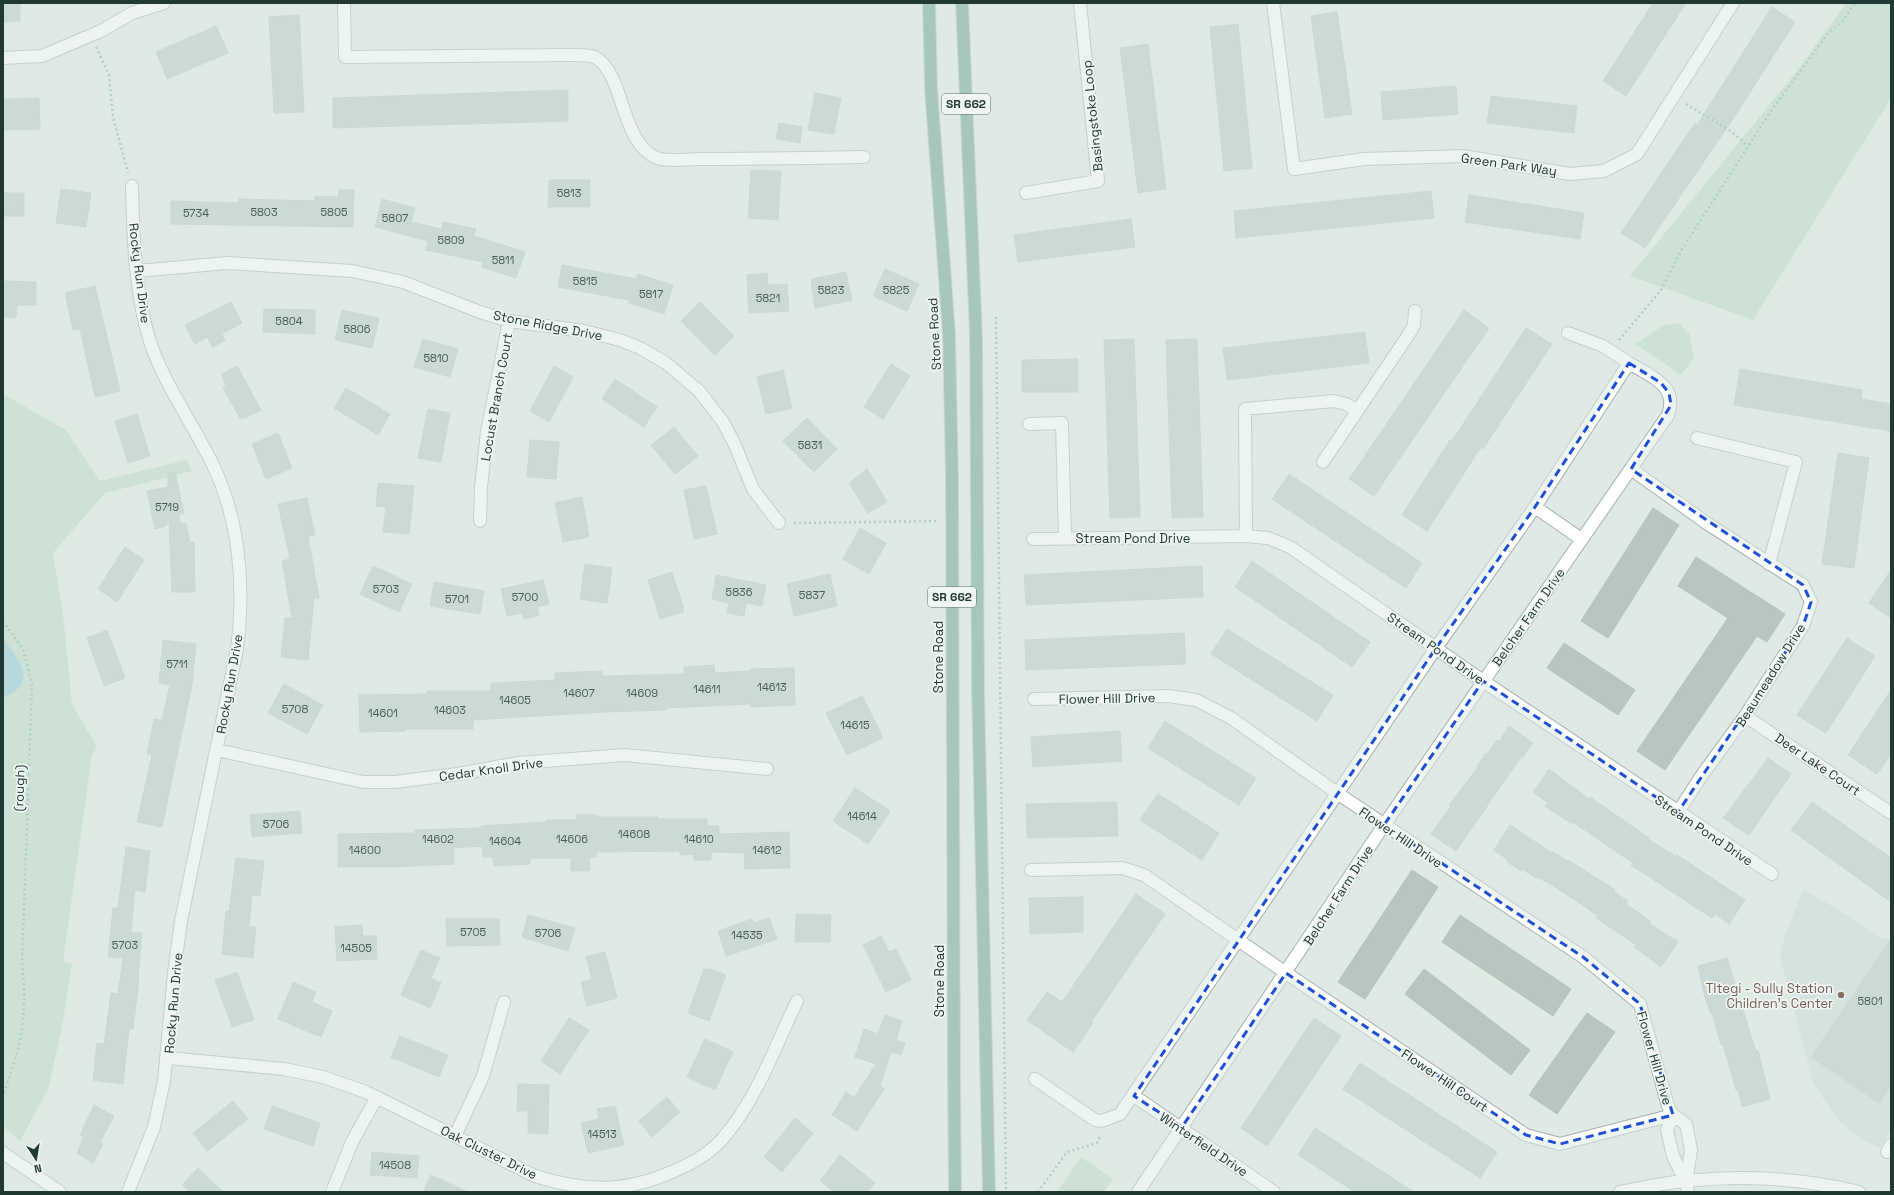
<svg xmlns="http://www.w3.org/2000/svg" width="1894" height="1195" font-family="'Space Grotesk',sans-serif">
  <rect width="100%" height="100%" fill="#dfeae5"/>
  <!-- built -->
  <path fill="#cdd9d4" d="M1803,889L1850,917L1883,939L1891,940V1129L1880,1148L1863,1140L1838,1120L1813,1083L1780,955L1785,935Z"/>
  <!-- green -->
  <path fill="#b8dac1" d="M1846,3H1891V98L1753,320L1630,276L1797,71Z
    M1679,323L1690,335L1694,358L1681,375L1636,344L1664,325Z
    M3,394L66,430L100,481L187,460L192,471L105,493L53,553L63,615L72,704L97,747L92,755L63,962L72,964L61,1033L48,1089L20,1141L3,1126Z
    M1081,1157L1113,1179L1104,1192H1057Z"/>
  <!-- water -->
  <path fill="#88c4cd" d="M3,639C20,660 39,683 3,698Z"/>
  <!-- building -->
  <path fill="#b7c7c0" stroke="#b2c3bb" d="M3,3H20V21L3,22Z
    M1653,3H1686L1626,96L1603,81Z
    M1772,7L1795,22L1733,119L1645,248L1621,233L1695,123L1697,125Z
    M1337,12L1352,114L1325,118L1311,16Z
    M299,15L304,112L274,113L269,17Z
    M1238,24L1252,168L1224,171L1210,27Z
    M216,26L228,53L167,79L156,52Z
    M1148,44L1166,189L1138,193L1120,48Z
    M1456,86L1458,114L1383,120L1381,92Z
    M568,90V121L333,128V98Z
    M815,93L841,98L834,134L808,130Z
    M1491,96L1577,106L1574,133L1487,123Z
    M39,98L40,129L3,130V99Z
    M779,123L802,127L800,143L776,139Z
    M751,170L781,171L778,220L748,218Z
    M549,180H590V207H548Z
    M61,189L91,193L86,227L56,223Z
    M339,190H354L353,227L171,224V201L239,203V199L315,201V196L338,197Z
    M1431,191L1434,218L1236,238L1234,211Z
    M3,193H24V216H3Z
    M1469,195L1584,213L1580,239L1465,222Z
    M382,199L415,208L411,222L442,229L443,222L476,229L474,236L525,252L516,278L482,267L483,262L426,250L428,241L375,227Z
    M1131,219L1135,247L1018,262L1014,235Z
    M562,265L636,279L638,274L673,285L664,314L629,303V300L558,287Z
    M885,269L919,284L907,311L873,296Z
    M846,272L852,300L815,308L811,279Z
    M767,273L768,285L787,284L789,311L749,313L747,275Z
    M3,281L36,282V305H17L16,318L3,317Z
    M95,286L120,391L95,397L80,329L73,330L65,293Z
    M231,302L242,323L222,334L225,340L213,347L207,337L195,344L185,325Z
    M700,302L734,336L715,355L681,321Z
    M264,309L315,310V334L263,332Z
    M342,310L379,318L372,348L335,340Z
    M1464,310L1489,328L1374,496L1349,479Z
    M1526,328L1552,344L1483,449L1481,447L1427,531L1402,515L1450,440L1452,441Z
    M1365,332L1369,363L1227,380L1223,348Z
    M423,339L458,349L450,377L414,367Z
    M1134,339L1140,517L1110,518L1104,340Z
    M1197,339L1203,517L1172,518L1166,340Z
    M1078,359V392H1022V360Z
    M891,364L910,376L883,419L864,407Z
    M237,366L261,410L245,418H240L223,388L226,387L222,374Z
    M554,366L573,377L549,422L530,411Z
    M1740,369L1862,390L1861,399L1891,404V431L1734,405Z
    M783,370L792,408L766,414L757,377Z
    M615,379L657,407L644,427L602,399Z
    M346,388L390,414L378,435L334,408Z
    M428,409L450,413L441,462L418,458Z
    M137,414L150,456L128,463L115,421Z
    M807,418L837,449L814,472L783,441Z
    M674,427L698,456L675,474L651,445Z
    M278,433L292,468L266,479L252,444Z
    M530,440L559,442L556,479L527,477Z
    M1838,453L1869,458L1854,568L1822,564Z
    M867,469L887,502L868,513L849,483Z
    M168,472H175L184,513L178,515L181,524L186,523L190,543L194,542L195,592H172L169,521L166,526L155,529L147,491L168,487Z
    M1289,474L1422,563L1406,588L1272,499Z
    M378,483L414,486L409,534L383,532L386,507L376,506Z
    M706,486L717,534L694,539L684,490Z
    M582,497L589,537L563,542L555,503Z
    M307,498L315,535L308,536L319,598H314L308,660L281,657L285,618H292L282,561L290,559L278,504Z
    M1653,508L1679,525L1608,638L1581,621Z
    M860,528L886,543L869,574L843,559Z
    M125,547L144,560L117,602L98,589Z
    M1696,557L1785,614L1767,642L1757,636L1665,770L1637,751L1728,618L1678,586Z
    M1252,561L1370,642L1352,667L1235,587Z
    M585,564L612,568L607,603L580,599Z
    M373,566L412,584L399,612L360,594Z
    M1202,566L1203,597L1026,605L1024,575Z
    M1891,570V618L1869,603Z
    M672,572L683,606V612L660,619L648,580Z
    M830,574L837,606L794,616L787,584Z
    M716,575L766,585L762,606L746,603L744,616L727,613L729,603L712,599Z
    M543,580L549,604L537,607L539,615L524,619L523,613L507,616L501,589Z
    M434,582L484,591L480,614L430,606Z
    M1227,629L1333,695L1317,721L1211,654Z
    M107,630L125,678L104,686L87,638Z
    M1184,633L1186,664L1026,670L1025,640Z
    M1847,638L1875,656L1826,733L1797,715Z
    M163,640L196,644L192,685L162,827L137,822L152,755L147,754L154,719L162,720L170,685L159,683Z
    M1564,643L1635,690L1618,715L1547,668Z
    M714,665L715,673L750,671V669L794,668L795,705L751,707V704L666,708V710L604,712L473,720V729H406V731L360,732L359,695L427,694V691H491V683L555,680V673L602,671V676L684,674V667Z
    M284,684L323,705L307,734L268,713Z
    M1891,690V754L1877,774L1848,755Z
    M862,696L883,738L847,755L826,713Z
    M1165,721L1256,778L1239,805L1148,748Z
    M1509,726L1533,743L1522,758L1521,757L1456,851L1431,834L1451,806L1449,805L1478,767L1477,766L1486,753L1487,754L1497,740L1499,742Z
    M1120,731L1122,761L1033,767L1031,737Z
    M1768,758L1791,774L1749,835L1723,818Z
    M1549,769L1589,799L1590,797L1649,838L1648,839L1676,857L1677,855L1745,900L1729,924L1715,914L1712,918L1631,865L1633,863L1573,822L1572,824L1545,806L1548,803L1533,792Z
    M855,788L890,811L868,844L833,821Z
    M1158,794L1219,833L1202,860L1140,820Z
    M1117,802L1118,836L1027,838L1026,804Z
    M1812,802L1891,858V902L1791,830Z
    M300,811L302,833L252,837L250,815Z
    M577,815H596V817H658V819H707V826H719V834L789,832L790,868L745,869L744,853L711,852V860H694V854L680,855V851L596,852V857H589L590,871H571V858H530V864L494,866L493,857H483L482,846L454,848V864L392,867H338V834L415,833V830L481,828V826L547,822V820H577Z
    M1510,825L1552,853L1553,852L1567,861L1568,860L1615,890L1614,892L1628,901L1626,904L1651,922L1650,924L1678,942L1661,967L1634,947L1638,946L1596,918L1597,916L1584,906L1552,885L1537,877L1536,878L1522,869L1521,871L1507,862L1508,860L1494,850Z
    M126,847L150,851L145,892L135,890L131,932L142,933L138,980H139L133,1029H129L123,1084L93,1080L97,1043L104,1044L111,993L118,994L123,958L108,957L113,908H118Z
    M236,858L264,861L260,896L252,895L249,927H256L253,958L222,954L226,911H229Z
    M1412,870L1438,887L1365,999L1338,982Z
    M1136,894L1165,914L1091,1022L1093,1023L1073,1052L1027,1020L1047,992L1062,1002Z
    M1083,897V932L1030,934L1029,898Z
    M796,914L831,915L830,942H795Z
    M528,915L575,928L568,951L522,937Z
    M1460,915L1571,989L1553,1016L1442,942Z
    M769,918L777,939L726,956L718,931L752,919L754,923Z
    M446,919H499L500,945L447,946Z
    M362,925L363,936H376L377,959L337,961L335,927Z
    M881,936L889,952L896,949L911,980L886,992L863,945Z
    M1891,939V1086L1879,1103L1811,1057Z
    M421,950L440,958L431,978L441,983L430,1008L401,995Z
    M605,952L617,998L587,1006L581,982L592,979L586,957Z
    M1727,958L1751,1036L1756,1051L1758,1050L1770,1099L1742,1107L1738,1089L1736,1090L1723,1044L1721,1045L1712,1013L1711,1014L1705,998L1698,966Z
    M704,969H710L726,975L709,1021L688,1013Z
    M1424,969L1530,1050L1511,1075L1405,994Z
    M237,972L254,1020L232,1027L215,980Z
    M293,982L316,992L312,1002L332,1011L321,1037L278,1019Z
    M1587,1013L1615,1032L1557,1114L1529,1095Z
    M885,1015L902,1021L896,1040L905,1043L901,1055L891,1052L880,1086L884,1089L857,1131L832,1115L846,1092L854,1098L876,1064L855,1057L864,1029L878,1034Z
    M569,1018L589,1030L560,1074L541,1061Z
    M1314,1018L1341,1036L1267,1146L1241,1128Z
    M400,1036L448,1055L439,1077L391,1057Z
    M705,1039L733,1052L715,1090L687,1077Z
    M1360,1063L1497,1152L1480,1178L1343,1089Z
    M518,1084L549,1085L548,1134L528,1133V1111H517Z
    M667,1097L680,1112L652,1137L639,1121Z
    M233,1101L248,1119L207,1151L193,1133Z
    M94,1105L114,1116L100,1142L103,1144L93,1163L77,1153L84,1137L80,1135Z
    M272,1106L320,1123L313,1146L264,1129Z
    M615,1106L624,1145L588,1153L581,1123L599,1119L597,1109Z
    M795,1118L813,1133L782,1172L764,1157Z
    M1315,1128L1414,1192H1355L1298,1155Z
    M372,1152L419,1156L417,1178L370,1175Z
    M840,1155L875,1183L867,1192H835L820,1181Z
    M198,1168L223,1192H190L182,1185Z
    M431,1175L468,1192H423Z"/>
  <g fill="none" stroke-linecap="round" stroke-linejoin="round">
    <defs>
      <path id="minor" d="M344,3L345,57L574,55C580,55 589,55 595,57C625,74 620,143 657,158C666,162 689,159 699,159C754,159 809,158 864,157
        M1273,3L1294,169L1364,159L1463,156L1570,174L1604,171L1637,154L1733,3
        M3,58L42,56L101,31L132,13L164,3
        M1026,193L1098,181L1080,3
        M138,271L227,263L352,271L403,282L480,312L509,321L584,331L620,340L640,348L666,363L699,391L723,422L734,443L753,489L779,523
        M1568,333L1603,346L1629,363
        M1029,424L1062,423L1065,539
        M1697,438L1796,462L1769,564
        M1323,462L1409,334L1414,325L1415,311
        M1631,469L1708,524L1803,585L1811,602L1803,626L1745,716L1702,775L1678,812
        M1535,507L1581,539
        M480,521L481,487L487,432L509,321
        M1246,536L1245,409L1334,401L1346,404L1356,410
        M1033,539L1246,536L1268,538L1290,547L1483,681L1772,874
        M1034,699L1168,696L1196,700L1231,718L1337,793L1583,957L1640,1004L1668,1106L1673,1115L1686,1124L1691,1150L1686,1182L1688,1192
        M1745,716L1891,813
        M217,750L363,782H395L458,774L518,763L625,755L767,769
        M1031,870L1122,868L1144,875L1286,973L1526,1135L1560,1144L1673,1115
        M168,1058L284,1069L323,1077L366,1092L535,1176C586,1192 625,1193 674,1171C693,1163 711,1153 724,1137C756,1100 776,1045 797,1001
        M1035,1079L1095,1120L1102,1121L1120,1114L1436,648L1535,507L1629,363C1650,376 1679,385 1668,415L1384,825L1138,1192
        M1134,1096L1274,1192
        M1673,1115L1667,1130L1673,1156L1686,1182
        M455,1136L483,1076L504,1002
        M1887,1152L1891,1145
        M3,1153L60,1192
        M128,1192L154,1127L164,1081L174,973L181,921L237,649C245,587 240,520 212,463C193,424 168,390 153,350C135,301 133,237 132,186
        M332,1192L352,1142L377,1097
        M1620,1192C1699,1174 1780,1173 1859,1192"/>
      <path id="major" d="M929,3L931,89L949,334L952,478L954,1077L955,1192
        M962,3L976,336L978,692L989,1192"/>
    </defs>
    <!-- minor casing -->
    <use href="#minor" stroke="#a2b1ac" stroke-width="14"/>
    <!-- major casing -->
    <use href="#major" stroke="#bcc4c2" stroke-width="14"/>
    <!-- path -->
    <path stroke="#80ac9e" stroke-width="2.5" stroke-dasharray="2 3" stroke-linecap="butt" d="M96,47L109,75L113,117L128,173
      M1686,104L1731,131L1748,146
      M996,317L1006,1192
      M1619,340L1661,290L1682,249L1769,114L1829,32L1842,22L1855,3
      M794,523L939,521
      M3,621L23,649L32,685L22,963C23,976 25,990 24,1004C24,1035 14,1066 3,1095
      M1038,1192L1067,1152L1097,1143L1101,1135"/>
    <!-- minor -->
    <use href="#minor" stroke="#fff" stroke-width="12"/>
    <!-- major -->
    <use href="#major" stroke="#659e8e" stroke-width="12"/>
  </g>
  <!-- marked area -->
  <path d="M0 0H1894V1195H0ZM1629,363L1661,383L1669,393L1671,405L1631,469L1803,585L1811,602L1803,626L1678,812L1483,681L1384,825L1583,957L1640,1004L1673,1115L1560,1144L1526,1135L1286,973L1182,1127L1134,1096L1436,648L1535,507Z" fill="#dfeae5" fill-opacity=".55" fill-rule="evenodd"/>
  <path fill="none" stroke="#1d4ed8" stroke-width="3" stroke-dasharray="8 5" stroke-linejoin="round" d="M1629,363L1661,383L1669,393L1671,405L1631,469L1803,585L1811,602L1803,626L1678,812L1483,681L1384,825L1583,957L1640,1004L1673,1115L1560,1144L1526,1135L1286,973L1182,1127L1134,1096L1436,648L1535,507Z"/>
  <!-- markers -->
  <circle fill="#8d6e63" stroke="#eff6f3" stroke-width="1.5" cx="1841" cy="995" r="4"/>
  <g text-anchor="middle" stroke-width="3.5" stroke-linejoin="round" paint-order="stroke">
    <!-- number labels -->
    <g font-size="11" fill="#465c56">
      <text x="569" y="197">5813</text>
      <text x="264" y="216">5803</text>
      <text x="334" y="216">5805</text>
      <text x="196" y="217">5734</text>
      <text x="395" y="222">5807</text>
      <text x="451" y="244">5809</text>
      <text x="503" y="264">5811</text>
      <text x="585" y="285">5815</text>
      <text x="831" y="294">5823</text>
      <text x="896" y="294">5825</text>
      <text x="651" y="298">5817</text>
      <text x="768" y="302">5821</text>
      <text x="289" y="325">5804</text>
      <text x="357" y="333">5806</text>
      <text x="436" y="362">5810</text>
      <text x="810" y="449">5831</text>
      <text x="167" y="511">5719</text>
      <text x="386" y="593">5703</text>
      <text x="739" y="596">5836</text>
      <text x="812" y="599">5837</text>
      <text x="525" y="601">5700</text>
      <text x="457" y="603">5701</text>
      <text x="177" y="668">5711</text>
      <text x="772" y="691">14613</text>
      <text x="707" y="693">14611</text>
      <text x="579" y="697">14607</text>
      <text x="642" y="697">14609</text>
      <text x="515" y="704">14605</text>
      <text x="295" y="713">5708</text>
      <text x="450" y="714">14603</text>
      <text x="383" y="717">14601</text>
      <text x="855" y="729">14615</text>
      <text x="862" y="820">14614</text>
      <text x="276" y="828">5706</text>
      <text x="634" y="838">14608</text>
      <text x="438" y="843">14602</text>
      <text x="572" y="843">14606</text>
      <text x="699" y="843">14610</text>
      <text x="505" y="845">14604</text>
      <text x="365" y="854">14600</text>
      <text x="767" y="854">14612</text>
      <text x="473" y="936">5705</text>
      <text x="548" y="937">5706</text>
      <text x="747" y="939">14535</text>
      <text x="125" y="949">5703</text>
      <text x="356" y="952">14505</text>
      <text x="1870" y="1005">5801</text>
      <text x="602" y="1138">14513</text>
      <text x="395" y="1169">14508</text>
    </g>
    <!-- shield labels -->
    <g fill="#eff6f3" stroke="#5f726c" stroke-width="1">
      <rect x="942" y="94" width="48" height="20" rx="3"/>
      <rect x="928" y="587" width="48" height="20" rx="3"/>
    </g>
    <g font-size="12" font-weight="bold" fill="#213932">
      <text x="966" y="108">SR 662</text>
      <text x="952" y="601">SR 662</text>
    </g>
    <!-- street labels -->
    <g font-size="13" fill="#213932" stroke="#eff6f3">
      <text transform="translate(1092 116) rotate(-96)" y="5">Basingstoke Loop</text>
      <text transform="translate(1509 164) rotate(8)" y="5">Green Park Way</text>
      <text transform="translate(140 273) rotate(83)" y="5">Rocky Run Drive</text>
      <text transform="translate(548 325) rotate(11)" y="5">Stone Ridge Drive</text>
      <text transform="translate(934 334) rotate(-93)" y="5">Stone Road</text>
      <text transform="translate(496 397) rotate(-80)" y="5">Locust Branch Court</text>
      <text x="1133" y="543">Stream Pond Drive</text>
      <text transform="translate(1528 617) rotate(-55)" y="5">Belcher Farm Drive</text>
      <text transform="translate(1436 648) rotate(35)" y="5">Stream Pond Drive</text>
      <text transform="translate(938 657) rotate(-90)" y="5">Stone Road</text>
      <text transform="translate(1770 675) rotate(-58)" y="5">Beaumeadow Drive</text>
      <text transform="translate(229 684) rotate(-80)" y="5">Rocky Run Drive</text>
      <text transform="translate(1107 698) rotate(-1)" y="5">Flower Hill Drive</text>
      <text transform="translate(1818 764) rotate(34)" y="5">Deer Lake Court</text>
      <text transform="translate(491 769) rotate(-8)" y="5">Cedar Knoll Drive</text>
      <text transform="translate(19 788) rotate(-88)" y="5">(rough)</text>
      <text transform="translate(1704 830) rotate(34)" y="5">Stream Pond Drive</text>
      <text transform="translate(1401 837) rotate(34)" y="5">Flower Hill Drive</text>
      <text transform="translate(1338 895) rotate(-57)" y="5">Belcher Farm Drive</text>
      <text transform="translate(939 981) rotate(-90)" y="5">Stone Road</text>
      <text transform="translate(173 1003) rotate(-85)" y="5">Rocky Run Drive</text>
      <text transform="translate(1655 1058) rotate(74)" y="5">Flower Hill Drive</text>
      <text transform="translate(1445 1080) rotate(34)" y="5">Flower Hill Court</text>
      <text transform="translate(1204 1144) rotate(34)" y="5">Winterfield Drive</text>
      <text transform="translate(489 1152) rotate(26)" y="5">Oak Cluster Drive</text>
    </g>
    <!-- education labels -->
    <g font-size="13" fill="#785e54" stroke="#eff6f3" text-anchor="end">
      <text x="1833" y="993">Tltegi - Sully Station<tspan x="1833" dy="15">Children's Center</tspan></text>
    </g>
  </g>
  <!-- border -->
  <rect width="1894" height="1195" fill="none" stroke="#213932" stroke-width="8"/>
  <!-- north arrow -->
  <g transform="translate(36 1159) rotate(168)" stroke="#eff6f3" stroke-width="3" paint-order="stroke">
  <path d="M0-3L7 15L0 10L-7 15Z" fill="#213932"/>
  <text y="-6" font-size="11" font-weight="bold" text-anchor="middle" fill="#213932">N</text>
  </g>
</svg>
